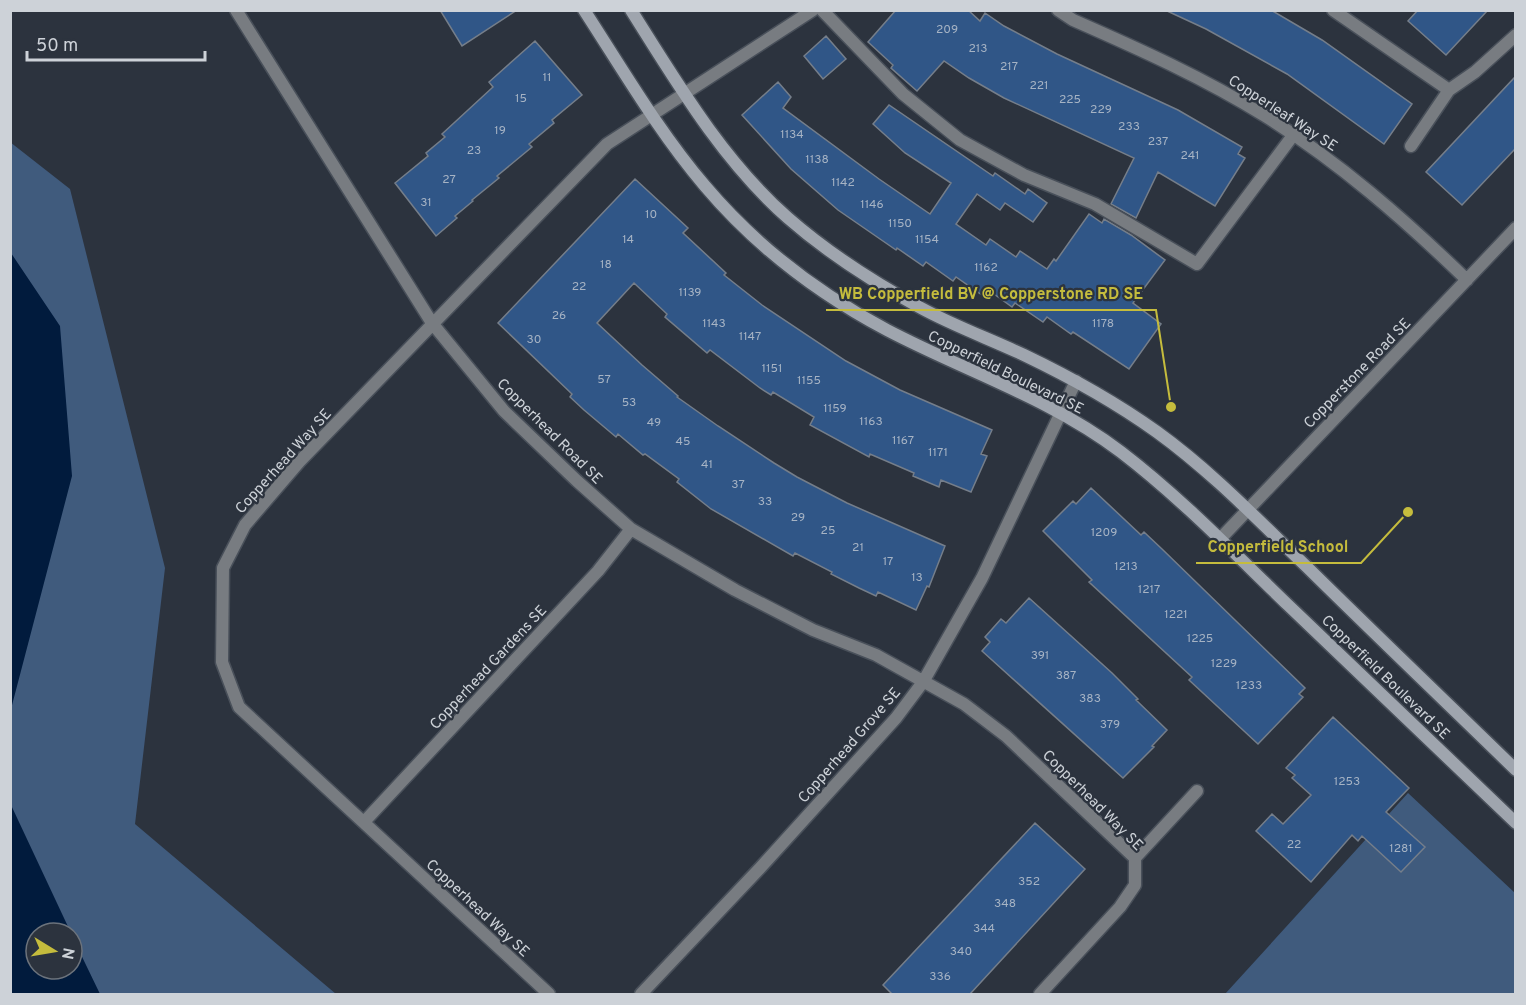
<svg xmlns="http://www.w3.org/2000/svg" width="1526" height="1005" font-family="Overpass,sans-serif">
  <rect width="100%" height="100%" fill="#2c333e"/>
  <!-- green -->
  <path fill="#405b7d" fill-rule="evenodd" d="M10,142L70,189L165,568L135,824L336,994H11ZM36,933H72V969H36Z
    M1408,793L1515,893V994H1225Z"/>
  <!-- water -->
  <path fill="#011b3d" d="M11,253L60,326L72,476L11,709Z
    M11,805L71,933H36V969H72V936L100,994H11Z"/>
  <!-- building -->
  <path fill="#305687" stroke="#757e8a" stroke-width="1.5" d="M440,10H517L462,46Z
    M896,10H968L980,21L985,13L1004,26L1057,54L1178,110L1242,147L1238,154L1245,158L1215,206L1158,172L1136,218L1111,204L1134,158L1004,98L969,78L944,61L917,91L891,68L893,65L868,42Z
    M1165,10H1271L1322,40L1412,104L1384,144L1287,74L1206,29Z
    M1418,10H1488L1446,55L1408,21Z
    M826,36L846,59L823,79L804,56Z
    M535,41L582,95L552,120L554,123L529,144L532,147L497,176L499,178L472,200L473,201L455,216L457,218L436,236L395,183L428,156L426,153L445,137L442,134L493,87L489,82Z
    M1515,77V149L1462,205L1426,172Z
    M778,82L791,97L783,108L879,179L930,214L951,183L905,153L873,124L889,105L993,176L995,173L1025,194L1028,189L1047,203L1033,222L1005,203L1000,210L977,194L956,224L986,245L990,239L1016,257L1020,251L1047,269L1054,259L1056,261L1089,214L1102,223L1104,219L1131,235L1165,260L1133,303L1161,324L1129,369L1073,332L1071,334L1047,317L1043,322L1015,303L1012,307L987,289L982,295L956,277L953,281L926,262L923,266L897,248L896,250L838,210L791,169L742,115Z
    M635,179L688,228L683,233L726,273L724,275L762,305L846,361L900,390L992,430L981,454L987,456L971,492L941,480L939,487L913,476L914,473L870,454L869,457L810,425L814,417L773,392L771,395L760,388L710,350L707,353L665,317L667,314L634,283L597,323L642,365L678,396L677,397L718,426L774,463L797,477L847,503L945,546L929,587L927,586L916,610L878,592L876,596L859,588L831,574L832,572L795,553L793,556L711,509L677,482L679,479L645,454L643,455L618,434L616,437L584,410L570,397L572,394L498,323Z
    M1091,488L1141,535L1144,532L1162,549L1305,688L1299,694L1303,697L1258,744L1189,680L1192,677L1089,582L1092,580L1043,531L1073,501L1076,504Z
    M1029,598L1112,673L1138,699L1136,700L1167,730L1152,746L1154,747L1123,778L982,651L990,642L985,637L1001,619L1006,623Z
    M1333,717L1409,788L1386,812L1425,847L1401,872L1362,836L1358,841L1352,835L1311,882L1256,831L1272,814L1283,824L1311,795L1292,778L1295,775L1286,768Z
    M1035,823L1085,869L970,994H892L883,985Z"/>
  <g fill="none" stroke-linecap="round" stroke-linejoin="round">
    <defs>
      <path id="lane" d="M822,10L903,94L960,140L1024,175L1095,204L1197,264L1294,134
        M1333,10L1449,90
        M1411,146L1449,90L1475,72L1516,35"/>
      <path id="street" d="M236,10L432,323L504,411L577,481L631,529L735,590L813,630L876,655L964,704L1006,736L1135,858V885L1120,907L1040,994
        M1058,10L1073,20C1139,49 1204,78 1265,116C1339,162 1404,219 1467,280
        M1220,539L1516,228
        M364,822L598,571L631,529
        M1135,858L1197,791
        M549,994L239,707L222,662L223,568L245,525L299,462L607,144L813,10
        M641,994L761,867L896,718L923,682L982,578L1076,381"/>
      <path id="secondary" d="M584,10C623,70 659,132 705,186C755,245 819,294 887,330C965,371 1050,398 1121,452C1181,498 1234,553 1288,605C1364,677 1440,750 1516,823
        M631,10C677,83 723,161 788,218C828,253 875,283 921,308C954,326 990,339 1024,355C1070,377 1115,402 1157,432C1211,471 1259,521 1307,567C1376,635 1446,702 1516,770"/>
    </defs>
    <!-- lane casing -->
    <use href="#lane" stroke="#49505a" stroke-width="15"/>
    <!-- street casing -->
    <use href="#street" stroke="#49505a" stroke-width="15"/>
    <!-- secondary casing -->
    <use href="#secondary" stroke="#49505a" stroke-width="15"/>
    <!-- lane -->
    <use href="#lane" stroke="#787c81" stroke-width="12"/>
    <!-- street -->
    <use href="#street" stroke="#787c81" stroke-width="12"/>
    <!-- secondary -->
    <use href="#secondary" stroke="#9fa5ae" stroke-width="12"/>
  </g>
  <g text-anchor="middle" stroke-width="4.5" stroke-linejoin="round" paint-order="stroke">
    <!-- number labels -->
    <g font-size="12" fill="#a6b3c4">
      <text x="947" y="33">209</text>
      <text x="978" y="52">213</text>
      <text x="1009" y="70">217</text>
      <text x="547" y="81">11</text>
      <text x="1039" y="89">221</text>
      <text x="521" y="102">15</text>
      <text x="1070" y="103">225</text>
      <text x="1101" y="113">229</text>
      <text x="1129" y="130">233</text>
      <text x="500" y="134">19</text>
      <text x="792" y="138">1134</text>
      <text x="1158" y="145">237</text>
      <text x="474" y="154">23</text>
      <text x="1190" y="159">241</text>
      <text x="817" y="163">1138</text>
      <text x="449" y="183">27</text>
      <text x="843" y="186">1142</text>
      <text x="426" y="206">31</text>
      <text x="872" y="208">1146</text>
      <text x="651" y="218">10</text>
      <text x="900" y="227">1150</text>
      <text x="628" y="243">14</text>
      <text x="927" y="243">1154</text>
      <text x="606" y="268">18</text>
      <text x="986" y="271">1162</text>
      <text x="579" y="290">22</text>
      <text x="690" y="296">1139</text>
      <text x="559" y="319">26</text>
      <text x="714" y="327">1143</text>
      <text x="1103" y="327">1178</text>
      <text x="750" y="340">1147</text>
      <text x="534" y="343">30</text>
      <text x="772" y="372">1151</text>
      <text x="604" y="383">57</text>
      <text x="809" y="384">1155</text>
      <text x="629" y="406">53</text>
      <text x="835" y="412">1159</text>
      <text x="871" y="425">1163</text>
      <text x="654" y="426">49</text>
      <text x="903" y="444">1167</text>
      <text x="683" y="445">45</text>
      <text x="938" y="456">1171</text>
      <text x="707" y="468">41</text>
      <text x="738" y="488">37</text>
      <text x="765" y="505">33</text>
      <text x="798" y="521">29</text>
      <text x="828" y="534">25</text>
      <text x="1104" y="536">1209</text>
      <text x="858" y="551">21</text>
      <text x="888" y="565">17</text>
      <text x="1126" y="570">1213</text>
      <text x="917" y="581">13</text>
      <text x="1149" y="593">1217</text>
      <text x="1176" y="618">1221</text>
      <text x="1200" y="642">1225</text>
      <text x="1040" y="659">391</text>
      <text x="1224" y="667">1229</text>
      <text x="1066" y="679">387</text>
      <text x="1249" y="689">1233</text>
      <text x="1090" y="702">383</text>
      <text x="1110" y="728">379</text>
      <text x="1347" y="785">1253</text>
      <text x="1294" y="848">22</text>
      <text x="1401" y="852">1281</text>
      <text x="1029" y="885">352</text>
      <text x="1005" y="907">348</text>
      <text x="984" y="932">344</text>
      <text x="961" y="955">340</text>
      <text x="940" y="980">336</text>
    </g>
    <!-- street labels -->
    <g font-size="15" fill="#cdd2d8" stroke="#2c333e">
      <text transform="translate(1283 113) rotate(33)" y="5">Copperleaf Way SE</text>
      <text transform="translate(1006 372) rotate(26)" y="5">Copperfield Boulevard SE</text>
      <text transform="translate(1357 373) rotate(-46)" y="5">Copperstone Road SE</text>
      <text transform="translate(550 431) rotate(45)" y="5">Copperhead Road SE</text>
      <text transform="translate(283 461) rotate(-48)" y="5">Copperhead Way SE</text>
      <text transform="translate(488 667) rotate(-47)" y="5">Copperhead Gardens SE</text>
      <text transform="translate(1386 677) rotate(44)" y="5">Copperfield Boulevard SE</text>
      <text transform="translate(849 745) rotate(-49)" y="5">Copperhead Grove SE</text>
      <text transform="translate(1093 800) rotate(45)" y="5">Copperhead Way SE</text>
      <text transform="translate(478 908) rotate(43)" y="5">Copperhead Way SE</text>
    </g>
  </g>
  <!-- callouts -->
  <path fill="none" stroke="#c5bc3d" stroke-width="2" d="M1171 407L1156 310H826M1408 512L1361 563H1196"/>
  <g fill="#c5bc3d" stroke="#2c333e" stroke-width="2">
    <circle cx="1171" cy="407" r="6"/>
    <circle cx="1408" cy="512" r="6"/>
  </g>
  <g font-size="16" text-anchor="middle" font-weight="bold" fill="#c5bc3d" stroke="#2c333e" stroke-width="4.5" stroke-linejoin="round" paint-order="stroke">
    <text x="991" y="299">WB Copperfield BV @ Copperstone RD SE</text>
    <text x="1278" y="552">Copperfield School</text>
  </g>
  <!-- border -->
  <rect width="1526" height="1005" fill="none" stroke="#cdd2d8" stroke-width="24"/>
  <!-- north arrow -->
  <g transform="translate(54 951) rotate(101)"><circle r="28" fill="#2c333e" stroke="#6c737c" stroke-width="1.5"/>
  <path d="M0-4.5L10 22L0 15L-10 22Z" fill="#c5bc3d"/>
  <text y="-9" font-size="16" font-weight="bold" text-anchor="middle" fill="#cdd2d8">N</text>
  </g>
  <!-- scale -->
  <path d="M27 51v9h178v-9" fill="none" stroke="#cdd2d8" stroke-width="3"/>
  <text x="36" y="51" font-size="18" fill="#cdd2d8" stroke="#2c333e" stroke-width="4.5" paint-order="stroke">50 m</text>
</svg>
